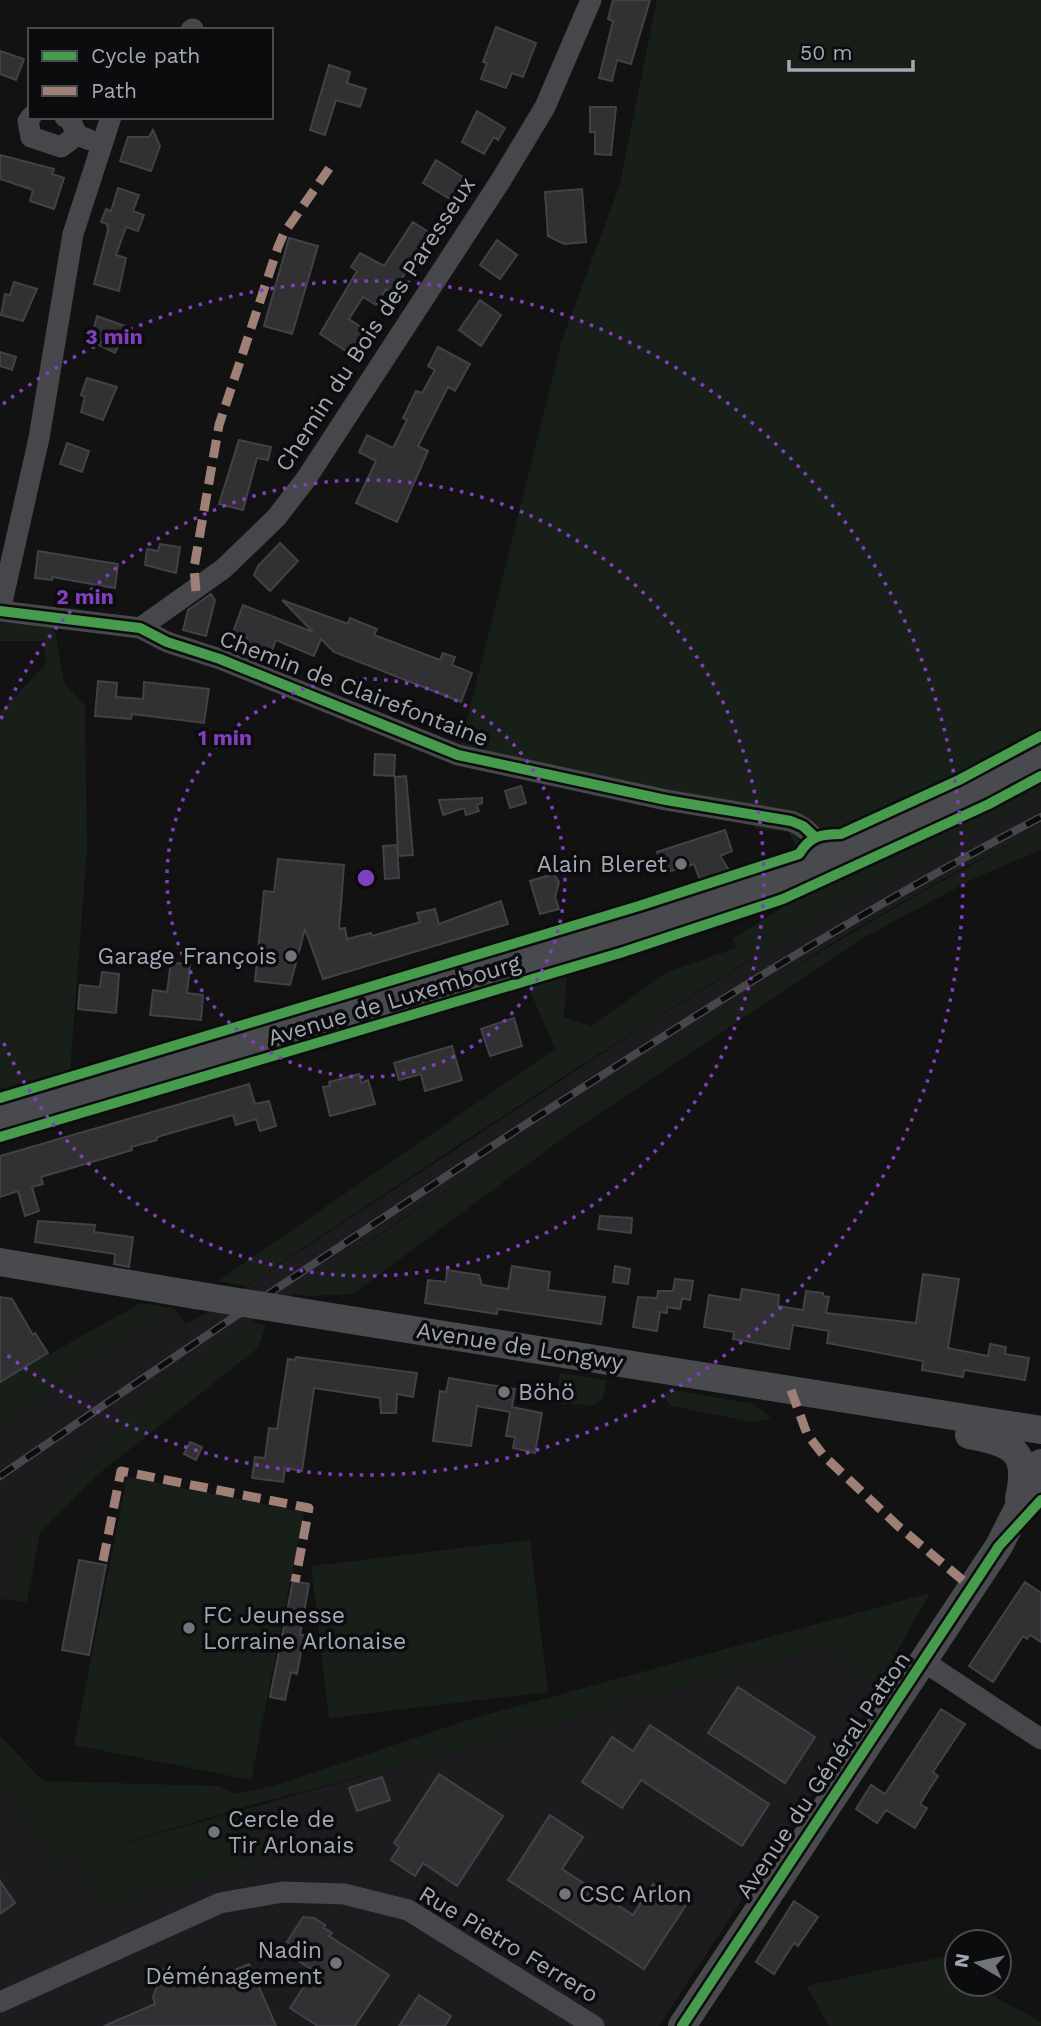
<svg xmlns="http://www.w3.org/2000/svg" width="1041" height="2026" font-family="'Work Sans',sans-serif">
  <rect width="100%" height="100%" fill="#121212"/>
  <!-- built -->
  <path fill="#1c1c1e" d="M1041,798V829L968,865L855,929L660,1051L399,1221L112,1419L120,1430L7,1552L23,1579L0,1602V1426L173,1308L186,1324L204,1314L644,1026L843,903L954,840Z
    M827,1646L880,1690L659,2026H0V1784L68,1884L64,1860Z"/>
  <!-- green -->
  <path fill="#181f19" d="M657,0H1041V798C924,854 814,920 704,988C549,1084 398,1185 246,1286L218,1281L555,1049L529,988L556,975L567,977L564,1017L591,1026L667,972L736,948L733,939L829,878L825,860L850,850L841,834C821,834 810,836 799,854L789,832L755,829V823L458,755L561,343L620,184Z
    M0,623L54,625L64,683L85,706L87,849L70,1070L0,1089V712L46,664L43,641H0Z
    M1041,829V850L973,879L863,938L567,1135L353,1294L307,1296L293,1294C433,1198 575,1104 719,1014C825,949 929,884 1041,829Z
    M141,1303L173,1308L0,1426V1382Z
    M252,1322L266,1325L258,1348L96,1476L40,1533L27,1602L3,1599L23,1579L6,1552L119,1431L112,1419Z
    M560,1373L607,1380L603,1398L593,1405L555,1404Z
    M669,1389L753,1404L771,1418L753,1422L671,1406L663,1397Z
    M127,1477L304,1512L251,1780L74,1745Z
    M530,1540L548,1692L329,1718L311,1566Z
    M930,1593L895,1655L896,1670L880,1690L826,1646L539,1729L252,1805L65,1860L69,1886L0,1784V1736L43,1781L218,1786L236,1794L273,1786L471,1719Z
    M253,1807L269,1860L103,1908L96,1886L90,1887L81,1858Z
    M947,1956L957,1976V1984H971L1041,2022V2026H829L806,1986Z"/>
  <!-- building -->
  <path fill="#313133" stroke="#404246" stroke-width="2" d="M613,0H650L631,64L617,60L612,81L599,78L613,21L608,19Z
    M496,27L536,43L523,77L512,73L506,88L481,79L487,63L483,62Z
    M0,51L24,59L16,80L0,74Z
    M329,65L350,72L347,83L366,89L360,107L336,100L325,135L310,130Z
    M590,107H616L611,155L595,154V132H590Z
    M477,111L505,128L498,140L494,137L484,154L462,142Z
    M153,130L160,146L151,171L120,161L128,137H149Z
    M0,155L54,169L52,174L64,178L54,209L30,201L33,190L0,179Z
    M436,160L463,177L450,199L423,183Z
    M118,188L139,195L133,211L144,215L138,231L126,227L116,255L126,258L119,291L94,284L108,230L107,224L101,222L106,209L111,211Z
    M582,189L586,242L564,244L548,236L545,192Z
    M413,222L430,233L393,293L386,289L376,305L363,297L349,319L367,331L352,355L320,334L357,271L351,267L360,253L384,266Z
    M289,238L318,246L292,334L264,326Z
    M497,240L517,255L500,279L480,265Z
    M14,282L37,289L23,321L1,315L5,294L10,295Z
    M480,300L501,315L481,346L459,330Z
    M97,316L128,327L115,353L91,341Z
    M438,347L470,364L455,391L448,387L418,446L428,451L397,522L356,503L376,461L359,452L367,435L393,448L407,420L403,418L416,391L422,393L435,370L428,366Z
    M0,352L16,357L12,370L0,366Z
    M87,378L117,387L103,420L81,412L85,397L81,395Z
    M239,440L271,447L268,460L257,458L243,510L219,504Z
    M67,443L89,451L82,472L60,464Z
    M280,543L298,561L270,591L254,575L258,566Z
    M160,544L180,547L176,573L145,565L147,549L158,551Z
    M38,551L118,564L115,588L52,577V580L35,578Z
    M211,594L215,600L206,636L183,630L188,610Z
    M282,600L348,624L350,618L377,629L374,635L440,660L443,653L455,657L452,665L472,673L461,702L334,652L321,639L314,656L276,640L271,653L244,643L247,638L233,632L243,605L313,632Z
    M98,681L117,683L116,697L143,699L144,682L209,689L204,723L132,714L131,719L95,716Z
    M375,754L395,755L394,776L374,775Z
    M406,776L413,855L398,856L395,777Z
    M521,786L526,803L510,808L505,791Z
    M482,798V803L477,805L479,811L466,815L464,808L443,815L439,800Z
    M725,830L732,851L720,856L729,870L700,880L694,864L664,873L657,852Z
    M397,845L399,878L385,879L383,846Z
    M278,859L344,865L339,929L345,928L347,939L371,933L372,936L420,922L417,913L435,909L439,924L501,901L508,924L323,979L305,929L290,985L255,981L264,891L274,892Z
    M554,874L559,882L555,897L559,909L540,914L530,881Z
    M171,962L190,965L187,993L203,995L201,1020L150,1015L153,990L167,992Z
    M102,972L119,974L116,1013L78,1009L80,985L100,987Z
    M514,1018L522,1046L490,1056L481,1029Z
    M452,1046L462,1080L425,1091L421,1074L399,1080L394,1063Z
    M359,1074L361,1083L368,1080L375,1104L330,1116L323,1087L330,1086L329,1082Z
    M249,1084L255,1104L269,1101L276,1126L260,1131L256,1119L236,1125L233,1115L157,1137V1140L131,1147L132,1150L41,1177L43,1184L32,1187L39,1211L25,1216L18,1191L0,1197V1156Z
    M600,1216L632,1218L631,1233L598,1229Z
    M38,1221L95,1225L94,1232L133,1237L129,1267L114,1264L115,1254L35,1242Z
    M512,1266L550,1272L548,1290L605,1297L601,1324L498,1309L497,1314L425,1303L428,1280L446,1282L447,1270L479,1275L482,1285L508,1289Z
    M615,1266L630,1269L628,1284L613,1282Z
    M923,1274L959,1279L948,1348L988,1356L990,1344L1006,1347L1005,1354L1029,1358L1025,1380L964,1370L963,1377L922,1370L923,1361L827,1343L829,1331L793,1325L789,1349L733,1339L734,1332L704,1327L709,1295L740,1300L742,1289L779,1295L778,1306L803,1310L806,1291L823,1293V1296L829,1297L826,1313L916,1323Z
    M675,1279L693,1281L690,1300L682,1298L680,1309L667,1307V1313L660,1312L657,1331L633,1327L638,1297L657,1298L658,1291H673Z
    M0,1297L12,1299L33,1335L35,1333L48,1353L0,1382Z
    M296,1357L417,1373L413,1397L397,1394L396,1413H381L380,1398L314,1388L302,1471L285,1468L283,1482L252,1478L255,1457L265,1458L269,1428L277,1429L288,1359L295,1360Z
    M449,1378L515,1389L512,1407L542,1413L535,1453L513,1448L515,1437L506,1436L510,1412L477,1406L471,1446L433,1441L440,1391L446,1392Z
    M190,1442L202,1447L196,1460L184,1454Z
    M79,1560L106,1565L89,1655L62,1650Z
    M293,1581L309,1584L300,1635H304L297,1674L291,1672L285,1700L270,1697Z
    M1025,1582L1041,1593V1642L1030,1635L1027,1639L1023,1636L993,1682L969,1666Z
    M738,1687L815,1737L785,1783L708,1733Z
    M941,1709L965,1724L933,1772L938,1776L920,1804L927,1808L915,1828L886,1810L877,1823L856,1809L871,1785L885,1794Z
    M650,1725L769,1804L742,1846L641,1780L622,1808L582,1782L612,1737L633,1751Z
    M439,1774L503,1816L457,1886L423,1863L415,1876L391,1860L399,1847L394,1843Z
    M382,1777L390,1800L357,1811L349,1788Z
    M550,1815L583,1837L562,1869L633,1915L653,1884L686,1905L644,1969L508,1880Z
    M0,1881L15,1903L0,1914Z
    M794,1901L818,1917L798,1946L794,1943L774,1974L756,1962Z
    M303,1917L314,1918L325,1925L324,1928L332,1933L329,1936L389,1975L355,2026H318L290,2008L314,1971L289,1955L295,1947L287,1942Z
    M249,1964L276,2026H104L155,2004L153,1997L164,1968L193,1979L196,1986Z
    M419,1995L451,2016L445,2026H399Z"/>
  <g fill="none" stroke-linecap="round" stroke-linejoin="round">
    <!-- minor -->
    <path stroke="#46474b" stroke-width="21" d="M191,30L193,29
      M31,117L28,121L31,137L61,147L77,135
      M65,117L70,119L77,135L90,140
      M0,611L140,628L167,642L220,659L458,755L666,800L791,821C811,829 817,841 825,860
      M0,611L39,438L73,234L111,117
      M140,628L223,569L276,518L306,479L501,180L545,107L591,0
      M923,1661L1041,1739
      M0,2002L220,1903L283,1892L344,1894L408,1910L594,2026"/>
    <!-- major -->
    <path stroke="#484a4d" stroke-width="28" d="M0,1117L679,915C804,871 924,818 1041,756
      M0,1262L195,1295
      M288,1310L1041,1430
      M969,1435C1012,1443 1030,1450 1019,1498
      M682,2026L999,1546L1041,1463"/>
    <defs>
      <path id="rail" d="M0,1476C172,1358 345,1242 520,1128C690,1018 861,910 1041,817"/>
    </defs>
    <!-- rail casing -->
    <use href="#rail" stroke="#46474a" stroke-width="8"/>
    <!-- rail -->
    <use href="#rail" stroke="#0c0c0e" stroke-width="5" stroke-dasharray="16" stroke-linecap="butt"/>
    <!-- major-bridge -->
    <path stroke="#484a4d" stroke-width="28" d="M195,1295L288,1310"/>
    <!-- quiet -->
    <path stroke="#9e8076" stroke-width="9" stroke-dasharray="18 9" stroke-linecap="butt" d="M196,591L194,568L219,425L278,247L284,233L333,163
      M791,1390L807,1434L824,1456L898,1526L972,1588
      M103,1561L121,1471L309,1508L295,1582"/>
    <defs>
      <path id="cycleway" d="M0,611L140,628L167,642L220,659L458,755L666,800L791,821L803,826L815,837
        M0,1098L639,906L799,854C810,836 821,834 841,834L959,780L1041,736
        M0,1137L620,953L783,899L989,804L1041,776
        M682,2026L999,1546L1041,1500"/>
    </defs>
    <!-- cycleway casing -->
    <use href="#cycleway" stroke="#0c0c0e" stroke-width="15"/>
    <!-- cycleway -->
    <use href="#cycleway" stroke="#469c4c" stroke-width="10"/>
  </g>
  <!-- distance rings -->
  <g fill="none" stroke="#813fbd" stroke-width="3.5" stroke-dasharray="3.5 7">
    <circle cx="366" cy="878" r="199"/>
    <path d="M1 719A398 398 0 1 1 1 1037"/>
    <path d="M3 404A597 597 0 1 1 3 1352"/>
  </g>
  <!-- markers -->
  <g fill="#70747b" stroke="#0c0c0e" stroke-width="2.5">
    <circle cx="681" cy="864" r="7"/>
    <circle cx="291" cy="956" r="7"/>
    <circle cx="504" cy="1392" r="7"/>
    <circle cx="189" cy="1628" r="7"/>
    <circle cx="214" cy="1832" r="7"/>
    <circle cx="565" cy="1894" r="7"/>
    <circle cx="336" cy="1963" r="7"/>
  </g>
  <g text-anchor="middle" stroke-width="7" stroke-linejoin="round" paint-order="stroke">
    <!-- street labels -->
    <g font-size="23" fill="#a2a9b4" stroke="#0c0c0e">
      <text transform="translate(375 324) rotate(-57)" y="8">Chemin du Bois des Paresseux</text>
      <text transform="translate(354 688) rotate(21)" y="8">Chemin de Clairefontaine</text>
      <text transform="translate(394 1000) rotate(-17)" y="8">Avenue de Luxembourg</text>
      <text transform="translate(520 1346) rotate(9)" y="8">Avenue de Longwy</text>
      <text transform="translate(823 1775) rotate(-56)" y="8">Avenue du Général Patton</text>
      <text transform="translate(509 1944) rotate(31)" y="8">Rue Pietro Ferrero</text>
    </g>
    <!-- poi labels -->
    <g font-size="23" fill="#a2a9b4" stroke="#0c0c0e" text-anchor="start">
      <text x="667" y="872" text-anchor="end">Alain Bleret</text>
      <text x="277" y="964" text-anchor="end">Garage François</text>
      <text x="518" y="1400">Böhö</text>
      <text x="203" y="1623">FC Jeunesse<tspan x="203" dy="26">Lorraine Arlonaise</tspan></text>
      <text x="228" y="1827">Cercle de<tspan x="228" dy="26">Tir Arlonais</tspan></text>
      <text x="579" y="1902">CSC Arlon</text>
      <text x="322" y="1958" text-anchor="end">Nadin<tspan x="322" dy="26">Déménagement</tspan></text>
    </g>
  </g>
  <circle cx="366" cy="878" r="10" fill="#813fbd" stroke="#0c0c0e" stroke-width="3.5"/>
  <g font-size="21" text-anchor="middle" font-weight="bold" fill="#813fbd" stroke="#0c0c0e" stroke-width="7" stroke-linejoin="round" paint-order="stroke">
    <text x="114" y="344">3 min</text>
    <text x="85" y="604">2 min</text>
    <text x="225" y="745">1 min</text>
  </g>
  <!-- legend -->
  <rect x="28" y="28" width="245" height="91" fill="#0c0c0e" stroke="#484b50" stroke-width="2"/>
  <rect x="42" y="51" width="35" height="10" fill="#469c4c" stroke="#484b50" stroke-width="2"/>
  <text x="91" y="63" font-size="21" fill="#a2a9b4">Cycle path</text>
  <rect x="42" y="86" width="35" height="10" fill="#9e8076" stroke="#484b50" stroke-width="2"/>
  <text x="91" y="98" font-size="21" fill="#a2a9b4">Path</text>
  <!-- north arrow -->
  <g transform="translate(978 1963) rotate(279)"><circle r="33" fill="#0c0c0e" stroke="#484b50" stroke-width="2"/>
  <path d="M0-5L12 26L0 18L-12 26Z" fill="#70747b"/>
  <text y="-10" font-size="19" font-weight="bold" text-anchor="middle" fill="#a2a9b4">N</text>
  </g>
  <!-- scale -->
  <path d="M789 60v10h124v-10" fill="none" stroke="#a2a9b4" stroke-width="3.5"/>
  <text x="800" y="60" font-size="21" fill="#a2a9b4" stroke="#0c0c0e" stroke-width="5" paint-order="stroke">50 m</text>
</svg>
